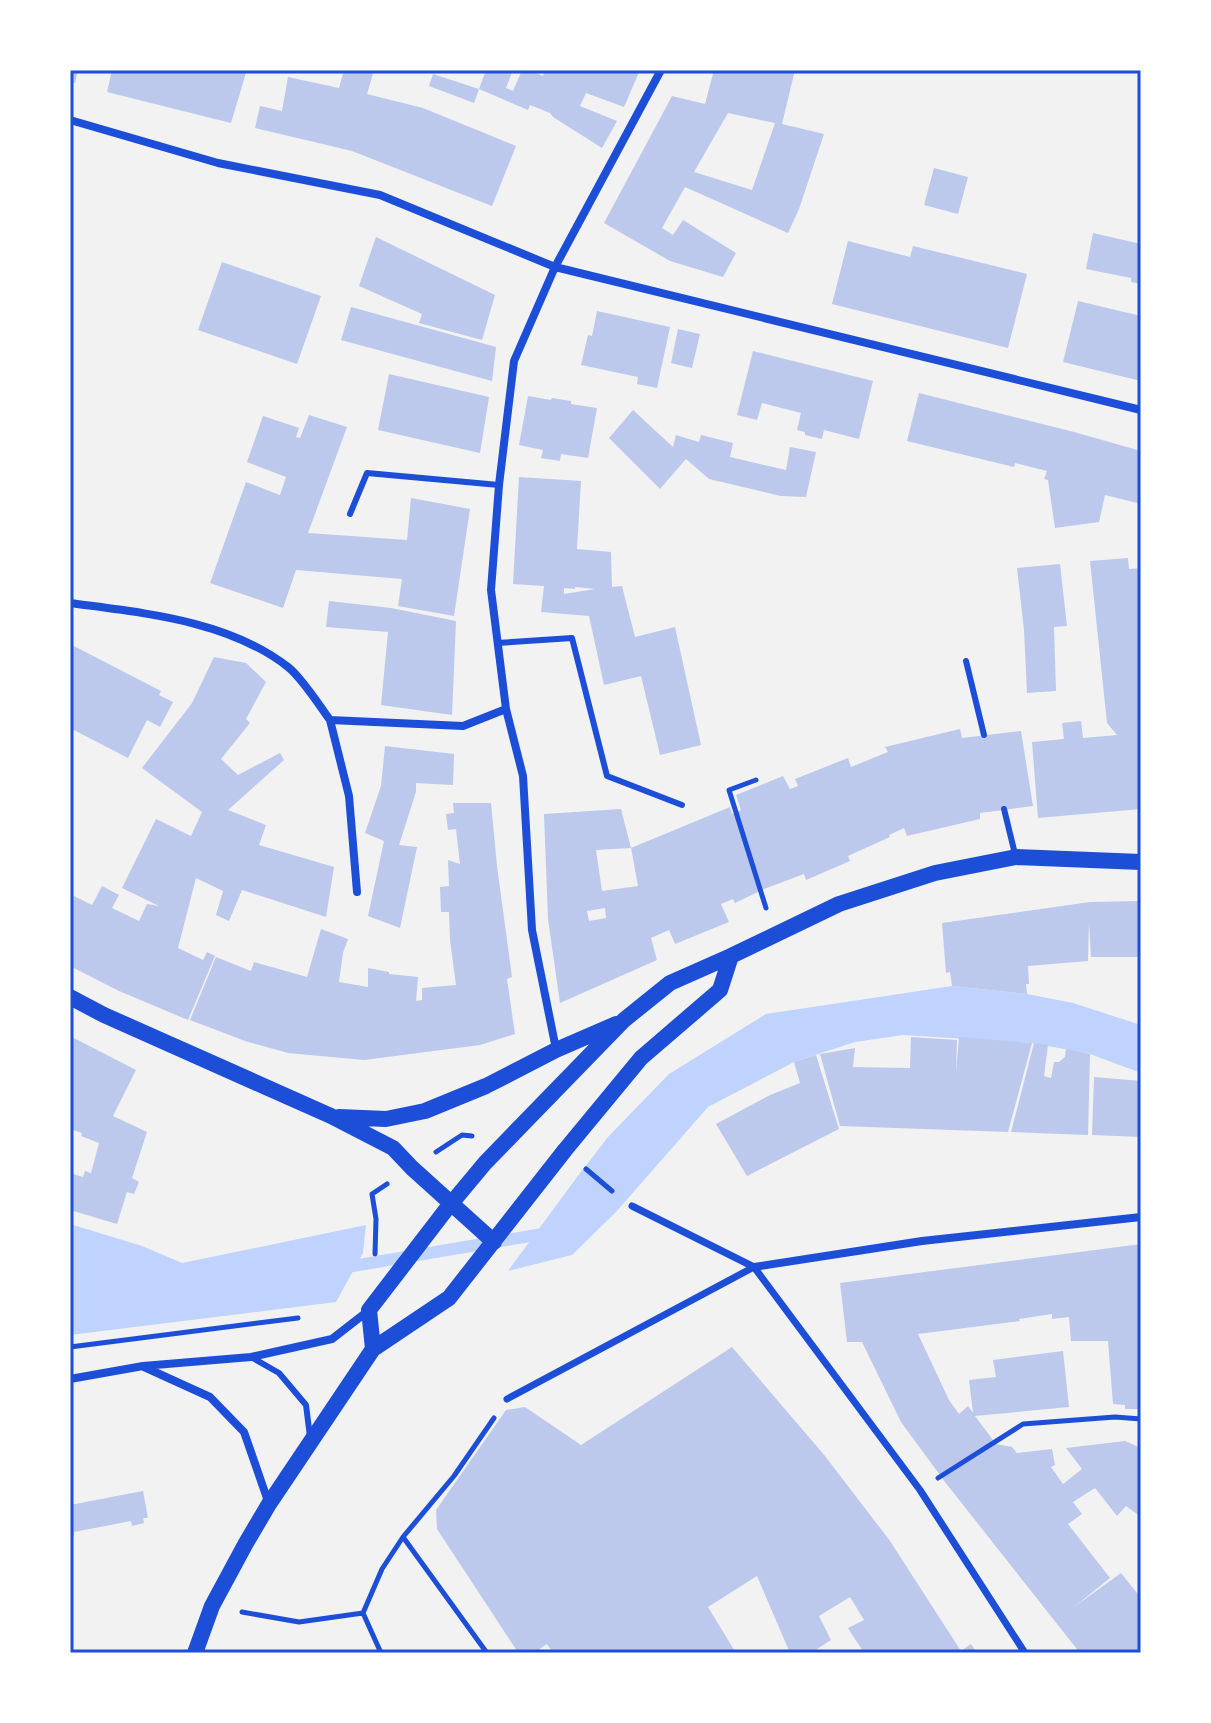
<svg xmlns="http://www.w3.org/2000/svg" width="1211" height="1723" font-family="Quicksand,sans-serif">
  <rect width="100%" height="100%" fill="#f2f2f2"/>
  <!-- water -->
  <path fill="#bfd3fe" d="M952,986L1027,994L1073,1003L1141,1025V1073L1090,1054L1032,1043L903,1035L855,1042L794,1062L708,1107L616,1212L572,1255L508,1271L577,1177L608,1137L669,1074L766,1014Z
    M70,1224L142,1246L182,1263L366,1225L363,1253L336,1302L70,1335Z"/>
  <g fill="none" stroke-linecap="round" stroke-linejoin="round">
    <!-- stream -->
    <path stroke="#bfd3fe" stroke-width="12" d="M341,1268L548,1233"/>
  </g>
  <!-- building -->
  <path fill="#bdc9ec" fill-rule="evenodd" d="M70,70H78L75,83L70,82Z
    M112,70H235L246,73L231,123L107,92Z
    M344,70H374L367,94L423,108L516,146L492,206L352,151L255,128L260,106L282,111L288,77L339,88Z
    M486,70H513L506,88L513,91L522,70H529L543,76L545,70H640L624,107L586,93L580,106L617,121L602,148L553,117L550,113L530,105L528,110L479,89Z
    M714,70H795L782,124L824,134L799,209L788,233L685,187L662,228L673,235L683,220L736,253L723,277L670,261L604,223L672,96L705,104ZM728,113L775,123L752,190L694,172Z
    M433,74L479,89L474,103L429,86Z
    M934,168L968,177L958,214L924,205Z
    M1093,233L1141,244V284L1131,282V278L1086,269Z
    M376,237L495,295L482,340L419,323L422,314L359,286Z
    M848,241L910,257L913,246L1027,274L1008,348L832,304Z
    M222,262L321,296L297,364L198,330Z
    M1078,301L1141,316V381L1063,362Z
    M351,307L496,347L492,381L341,340Z
    M597,311L670,327L657,388L637,384L638,377L581,365L588,335L592,336Z
    M678,329L700,334L692,368L671,363Z
    M753,351L873,381L859,439L824,430L822,439L805,435V432L797,430L801,413L762,403L757,420L737,415Z
    M389,374L489,397L480,453L378,430Z
    M919,393L1074,432L1141,451V504L1105,495L1099,522L1055,528L1048,480L1044,479L1047,471L1015,463L1014,467L907,441Z
    M528,396L551,400L552,398L571,401V404L597,408L588,458L561,454L560,461L541,458L543,450L519,445Z
    M633,410L673,447L676,435L699,442L701,435L733,443L730,457L786,470L790,447L816,452L806,497L781,496L709,479L686,459L660,489L609,438Z
    M309,415L347,427L308,533L407,540L411,498L470,509L454,616L398,606L402,579L296,570L283,608L210,583L246,482L280,495L286,477L247,462L263,416L299,428L296,437L300,438Z
    M519,477L581,481L577,549L611,552L612,587L622,586L635,637L675,627L701,745L660,755L641,676L604,685L589,616L541,612L544,586L513,584ZM575,587L595,589L564,594V588L575,589Z
    M1128,558L1129,569L1141,568V809L1038,818L1032,742L1064,739L1062,723L1081,721L1083,738L1117,735L1107,723L1090,561Z
    M1060,564L1067,626L1054,627L1056,691L1027,693L1024,630L1017,568Z
    M329,601L391,608L456,621L452,715L381,705L388,632L326,627Z
    M70,644L161,691L159,695L173,702L160,727L147,720L128,758L70,728Z
    M214,657L246,663L266,682L246,719L250,723L221,759L238,775L280,753L284,760L228,810L266,825L259,845L334,867L326,917L242,890L229,921L216,915L223,891L196,878L178,948L203,960L207,952L215,956L188,1020L119,991L70,966V894L92,905L102,886L119,895L112,908L139,921L147,904L159,906L122,888L156,819L191,836L202,812L142,768L192,703Z
    M960,729L962,738L1021,731L1033,806L980,813V819L907,836L904,828L889,835L890,837L848,856L850,861L806,880L804,874L764,889L735,903L733,899L721,904L729,922L675,944L669,930L651,938L657,960L560,1003L548,919L544,814L621,809L631,848L596,850L602,891L638,886L631,848L730,807L732,814L741,810L736,795L783,776L790,789L798,786L795,779L848,758L851,767L888,752L885,747ZM605,908L606,918L589,921L587,911Z
    M385,746L454,754L453,785L416,783V792L399,845L417,847L400,928L368,916L384,841L365,833L381,786Z
    M453,803H491L497,866L512,977L507,979L515,1034L480,1045L364,1060L288,1053L245,1041L190,1020L216,957L251,971L254,962L307,977L321,929L348,939L343,953L339,982L368,987V968L389,972V974L418,977L416,1001L422,1000V988L456,985L450,940L449,912H441L440,887L449,886L448,860L460,864L456,829L448,830L446,814L454,813Z
    M1141,901V957H1091L1089,921L1088,961L1028,966L1029,984H1026L1027,994L952,986L950,972L946,973L942,923L1090,902Z
    M70,1036L136,1070L113,1116L147,1132L132,1178L139,1182L134,1194L127,1192L117,1224L70,1210V1173L83,1177L85,1171L91,1173L99,1143L81,1136L82,1133L70,1129Z
    M911,1037L957,1040L956,1072L959,1037L1032,1043L1008,1132L840,1126L820,1054L855,1048L853,1067L910,1068Z
    M1034,1043L1048,1045L1044,1076L1051,1078L1054,1062H1059L1065,1057L1066,1049L1090,1054L1088,1135L1011,1132Z
    M816,1055L839,1129L747,1176L716,1124L770,1095L800,1083L794,1062Z
    M1094,1077L1141,1081V1137L1092,1135Z
    M1141,1244V1409H1125V1405L1113,1404L1108,1341H1071L1069,1317L1052,1319V1314L1019,1319L1020,1321L918,1334L949,1400L959,1414L968,1406L973,1413L969,1380L996,1377L993,1360L1063,1351L1069,1407L975,1416L996,1444L1012,1447L1017,1453L1052,1449L1055,1465L1051,1467L1063,1484L1082,1469L1066,1448L1125,1441L1141,1448V1517L1126,1506L1117,1516L1095,1488L1073,1502L1082,1514L1068,1524L1110,1578L1074,1607L1121,1573L1141,1598V1653H1080L945,1482L901,1422L862,1342H847L840,1283Z
    M732,1347L825,1456L890,1541L961,1651L971,1644L977,1653H864L848,1628L864,1620L850,1597L819,1616L831,1640L811,1653H790L757,1576L708,1607L736,1653H553L547,1644L534,1653L517,1651L437,1529L436,1510L506,1410L525,1407L581,1445Z
    M143,1491L148,1518H143L144,1523L132,1526L131,1521L74,1532V1536L70,1537V1505Z"/>
  <g fill="none" stroke-linecap="round" stroke-linejoin="round">
    <!-- path -->
    <path stroke="#1d4ed8" stroke-width="5" d="M756,780L729,790L766,908
      M436,1152L462,1135L472,1136
      M586,1169L612,1191
      M375,1254L376,1219L372,1194L387,1184
      M70,1347L298,1318
      M938,1478L1023,1424L1115,1417L1141,1419
      M403,1537L487,1653
      M242,1612L299,1622L363,1613
      M381,1653L363,1613L382,1569L403,1537L454,1476L494,1418"/>
    <!-- service -->
    <path stroke="#1d4ed8" stroke-width="6" d="M350,514L367,473L499,485
      M497,643L572,638L607,776L682,805
      M966,661L984,735
      M1004,809L1015,854
      M251,1357L279,1373L306,1405L310,1437"/>
    <!-- pedestrian -->
    <path stroke="#1d4ed8" stroke-width="7" d="M632,1206L754,1267L920,1490L1025,1653
      M507,1399L754,1267"/>
    <!-- minor -->
    <path stroke="#1d4ed8" stroke-width="8" d="M70,120L218,163L380,195L555,267L1141,410
      M70,603C143,613 228,620 288,667C302,678 319,705 330,720L463,726L506,709
      M330,720L349,796L357,892
      M556,1049L532,930L523,776L506,709L491,590L499,485L514,361L555,267L661,70
      M754,1267L922,1241L1141,1217
      M144,1367L210,1397L244,1432L269,1504
      M70,1379L143,1366L251,1357L332,1339L368,1311"/>
    <!-- secondary -->
    <path stroke="#1d4ed8" stroke-width="16" d="M70,997L104,1015L331,1116L393,1148L412,1168L494,1242
      M339,1117L386,1119L425,1111L486,1086L556,1050L616,1024
      M373,1349L369,1310L445,1211L485,1163L624,1020L670,983L731,956L839,904L935,873L1016,857L1141,862
      M195,1653L212,1606L246,1543L269,1504L373,1349L449,1298L565,1150L641,1058L720,990L731,956"/>
  </g>
  <!-- border -->
  <rect width="1211" height="1723" fill="none" stroke="#ffffff" stroke-width="144"/>
  <rect x="72" y="72" width="1067" height="1579" fill="none" stroke="#1d4ed8" stroke-width="3"/>
</svg>
